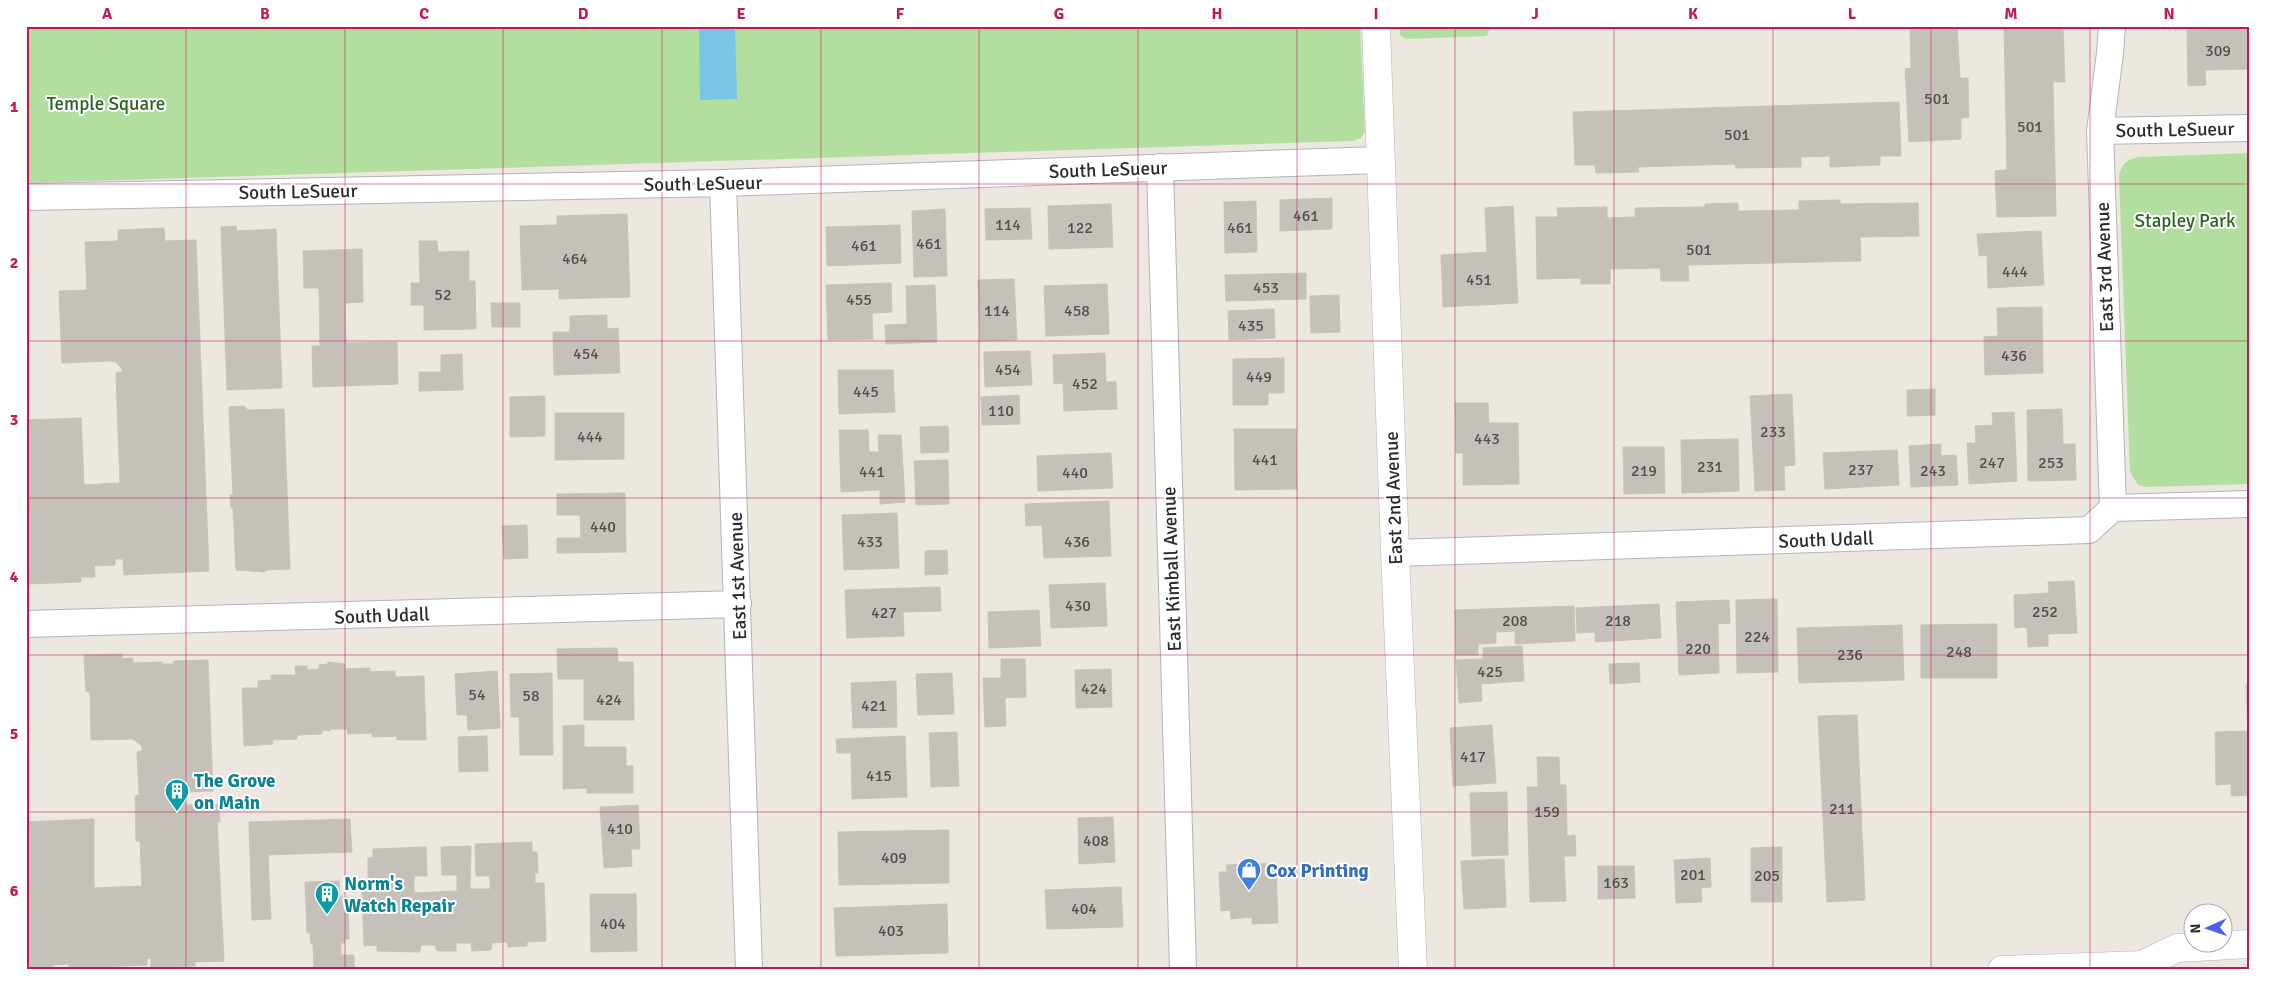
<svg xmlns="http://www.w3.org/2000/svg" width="2276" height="996" font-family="Signika,sans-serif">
  <rect width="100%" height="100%" fill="#ece7df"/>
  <!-- green -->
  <path fill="#b2df9f" d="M26,26H1360L1365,131L1361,138L1352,141L26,183Z
    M1400,26H1490L1487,36L1406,39L1400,35Z
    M2250,153V484L2146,487L2138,485L2130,472L2119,176C2122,163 2127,160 2139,157Z"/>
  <!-- water -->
  <path fill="#7ac4e6" d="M699,26H735L737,99L700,100Z"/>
  <!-- building -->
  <path fill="#c5c1ba" stroke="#c8c3b8" d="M1910,26H1957L1960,78H1968L1969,117L1961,118V139L1909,142L1905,69L1911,68Z
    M2004,26H2063L2065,82H2053L2056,216L1997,217L1995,171L2007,170Z
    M2248,29L2249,69L2205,70L2206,85L2188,86L2187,30Z
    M1899,102L1901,156H1880V165L1830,167V156L1801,157V167L1736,168L1735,164L1638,167L1639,172L1596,173L1595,165H1575L1573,112Z
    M1332,198V229L1280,231V200Z
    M1840,200V204L1918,203L1919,236L1860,237L1861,261L1688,265L1689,281H1661L1660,268L1610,269V284H1581V278L1537,279L1536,217H1558L1557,208L1607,207V218L1635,217V208L1705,207V204L1738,203V211L1799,210V201Z
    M1256,201L1257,252L1225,253L1224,202Z
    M1111,204L1113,247L1049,249L1048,206Z
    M1513,206L1518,303L1443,307L1441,255L1487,252L1485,208Z
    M1030,208L1032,239L986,240L985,209Z
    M945,209L947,276L914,277L912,211Z
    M627,214L630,297L559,299V289L522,290L520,226L557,225V216Z
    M900,225L901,263L827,266L826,227Z
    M236,226L237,231L276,229L282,388L227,390L221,227Z
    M164,228L165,241L196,240L209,571L124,575L123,559H115V565L94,566L95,577H81V582L26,584V420L81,418L84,485L120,483L116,373L122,372V369L116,362L110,361L62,363L59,291L87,290L85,242L118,241V230Z
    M2041,231L2044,285L1988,288L1987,255L1979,256L1977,234Z
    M419,241H437L438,252L469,251V281H475L476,329L424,330V305H411V283H420Z
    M362,249L363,302L345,303L346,343L397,342L398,384L313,387L312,346H320L319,288H304L303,251Z
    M1306,273V299L1226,301L1225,275Z
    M1014,279L1017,340L980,341L978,280Z
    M891,283L892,312L872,313L873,339L828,340L826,285Z
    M1107,284L1109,334L1046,336L1044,286Z
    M935,285L937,342L886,344L885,325L907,324L906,286Z
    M1339,295L1340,332L1311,333L1310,296Z
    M491,303H520V327H492Z
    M2042,307L2043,373L1985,375L1984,337L1998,336L1997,308Z
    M1274,309L1275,338L1229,340L1228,311Z
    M607,315V329L618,328L620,373L554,375L553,332H570V316Z
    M1030,351L1032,385L985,387L984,352Z
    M1105,353L1106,382H1116L1117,409L1064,411L1063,383L1054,384L1053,355Z
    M462,354L463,390L419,391V372H441V355Z
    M1284,358V393H1268V405H1233V359Z
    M838,370H893L895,412L839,414Z
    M1935,389V415L1907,416V390Z
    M1792,394L1795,465L1784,466L1785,490L1755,491L1750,396Z
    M1019,395L1020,424L982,425L981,397Z
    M545,396V436L510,437V397Z
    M1455,403H1488L1489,423H1518L1519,484L1463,485V453H1456Z
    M244,406L248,410L284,409L290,569L267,570L264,572L236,570L233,508H231L230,495H233L229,407Z
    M2062,409L2063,444H2075L2076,480L2028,481L2027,410Z
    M2014,412L2017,481L1969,484L1967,443H1976L1975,426L1993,425L1992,413Z
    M555,413H624V459L555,460Z
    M948,426L949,452L921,453L920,427Z
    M1234,429H1296L1297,489L1235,490Z
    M839,430H868L869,452H879L878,435H901L905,502L880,504V490L841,492Z
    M1738,439L1739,491L1682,493L1681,440Z
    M1941,444V456L1956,455L1958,485L1911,487L1909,446Z
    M1623,447H1664L1665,493L1624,494Z
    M1897,450L1899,485L1825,489L1823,453Z
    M1111,453L1113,488L1038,491L1037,456Z
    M948,460L949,504L916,505L914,461Z
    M625,493L626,552L557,553V538H581L580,515H557V494Z
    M1109,501L1111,556L1044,558L1042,525L1026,526L1025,504Z
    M897,513L899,568L844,570L842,515Z
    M527,525L528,558L504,559L502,526Z
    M947,550L948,574L925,575V551Z
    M2074,581L2077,633L2048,634V646L2028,647L2027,627L2015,628L2014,595L2049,593L2048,582Z
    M1105,583L1107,626L1051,628L1049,585Z
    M940,587L941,611L903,612L904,636L847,638L845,590Z
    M1777,599L1778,672L1737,673L1736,600Z
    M1729,600L1730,623L1718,624L1719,673L1679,675L1676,602Z
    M1659,604L1661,638L1595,642V632L1577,633L1576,608Z
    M1574,606L1575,641L1515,644V631L1496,632V643L1478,644V655H1456L1455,610Z
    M1039,610L1041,646L989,648L988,612Z
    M1997,624V678H1921V625Z
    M1902,625L1904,680L1799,683L1797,628Z
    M1522,646L1524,681L1481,684L1482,701L1459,703L1456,660L1483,659V648Z
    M617,648L618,662H633L634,720H584V679H558L557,649Z
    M122,654V659L133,658V663L162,662V664H174V661L208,660L213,791L186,792V805L219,804L220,822H217L224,961L195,962V966L151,967V958L147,959V965L69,968V964L52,965V969L26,970V822L94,819V888L142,886L140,841H136L135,796L139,795L137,752L142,751V746L133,739L91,740L90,692H86L84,655Z
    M1001,659H1025L1026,697L1005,698L1006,726L985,727L983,678H1001Z
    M328,662L345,664V669L370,668V672L395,671V677L424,676L426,740H397V736L372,737V733L348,734L347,729H330V731L322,730V734L297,735V739L272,740L273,744L244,746L242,688H258V681L271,680V675H296L295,666H307V670L319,669V665L328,664Z
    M1639,663L1640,682L1610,684L1609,664Z
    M1111,669L1112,707L1076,708L1075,670Z
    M497,671L500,728L468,730L467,715H457L455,674Z
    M552,673L553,755H520L519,717H511L510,674Z
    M952,673L954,714L918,715L916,674Z
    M896,681L897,727L853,728L851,683Z
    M2246,685H2250V795L2231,796V784L2216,785L2215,732L2248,731Z
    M1857,715L1865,900L1827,902L1818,716Z
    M584,725V747H626V766H633V793H587V788L563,789V726Z
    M1492,725L1496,783L1453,786L1450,728Z
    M957,732L959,786L931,787L929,733Z
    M487,736L488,771L459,772L458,737Z
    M905,736L907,797L852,799L851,753H837L836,739Z
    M1537,757H1559L1560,785H1566L1567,836L1575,835L1576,856H1564L1566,901L1530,902L1527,787H1538Z
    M1507,792L1508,855L1472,856L1470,793Z
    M638,805L640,849H631L632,866L604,868L600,807Z
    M1113,817L1115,862L1079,864L1078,818Z
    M350,819L352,852L268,855L271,919L252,920L249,822Z
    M949,830V883L839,885L838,832Z
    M532,842V852H537L538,873H535V883H544L546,941L527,942V946L508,947L507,942L492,943L491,950L472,951L471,943H456V951H437L435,945H421L420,952L377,951V945L364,946L362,890L371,889L372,887V879H368V858H373V849L426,847L427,876H414V893L457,891V875H442L441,847L471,846L470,889H490V876H476L475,844Z
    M1782,847V902H1751V848Z
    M1710,858L1711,887L1701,888L1702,902L1676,903L1674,860Z
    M1504,859L1506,907L1464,909L1461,861Z
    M1276,863L1278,923L1252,924V917L1231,919L1230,910L1221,911L1219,872H1227L1226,865Z
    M1598,866H1634L1635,898L1598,899Z
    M339,881L340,897H348L349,939H344L345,943H341V955H354V968L314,969L313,944H311L310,933H307L305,882Z
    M1121,887L1123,927L1047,929L1045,890Z
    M590,894H636L637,951L591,952Z
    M947,904L948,953L836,956L834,908Z"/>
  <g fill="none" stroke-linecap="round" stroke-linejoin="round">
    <defs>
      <path id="minor" d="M2112,26L2110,53L2100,131L2113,508
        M2100,131L2250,128
        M1160,167L1183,970
        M723,183L749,970
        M26,197L723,183L1379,160
        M1395,553L2089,530L2113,508L2250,504
        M26,624L738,604"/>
      <path id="tertiary" d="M1376,26L1395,553L1413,970"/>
      <path id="secondary" d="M2002,970L2142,965L2177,948L2250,944"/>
    </defs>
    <!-- minor casing -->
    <use href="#minor" stroke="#b2b4be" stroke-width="28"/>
    <!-- tertiary casing -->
    <use href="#tertiary" stroke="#b2b4be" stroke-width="29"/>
    <!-- secondary casing -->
    <use href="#secondary" stroke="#b2b4be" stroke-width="29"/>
    <!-- minor -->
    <use href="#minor" stroke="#fff" stroke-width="26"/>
    <!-- tertiary -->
    <use href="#tertiary" stroke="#fff" stroke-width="28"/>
    <!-- secondary -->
    <use href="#secondary" stroke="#fff" stroke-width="28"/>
  </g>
  <!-- grid -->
  <path fill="none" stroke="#c2185b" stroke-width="1" stroke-opacity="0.55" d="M186,26V970M345,26V970M503,26V970M662,26V970M821,26V970M979,26V970M1138,26V970M1297,26V970M1455,26V970M1614,26V970M1773,26V970M1931,26V970M2090,26V970M26,184H2250M26,341H2250M26,498H2250M26,655H2250M26,812H2250"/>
  <!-- icons -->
  <defs>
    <symbol id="building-pin" viewBox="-11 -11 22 30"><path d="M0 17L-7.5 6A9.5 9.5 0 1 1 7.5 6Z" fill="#0f9aa8" stroke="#fff"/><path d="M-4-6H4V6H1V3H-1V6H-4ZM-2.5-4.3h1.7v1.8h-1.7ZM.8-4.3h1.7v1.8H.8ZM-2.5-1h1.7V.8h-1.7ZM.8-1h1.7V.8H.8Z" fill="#fff"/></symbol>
    <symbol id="shop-pin" viewBox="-11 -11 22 30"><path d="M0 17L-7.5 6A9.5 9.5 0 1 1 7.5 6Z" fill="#3f7fe0" stroke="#fff"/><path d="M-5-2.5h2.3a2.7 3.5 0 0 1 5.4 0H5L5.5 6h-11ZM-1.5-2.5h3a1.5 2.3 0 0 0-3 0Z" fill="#fff"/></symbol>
  </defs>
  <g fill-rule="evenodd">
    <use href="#building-pin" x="163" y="777" width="28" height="38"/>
    <use href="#shop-pin" x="1235" y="856" width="28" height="38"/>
    <use href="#building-pin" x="313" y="880" width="28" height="38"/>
  </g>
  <g text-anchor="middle" stroke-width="4" stroke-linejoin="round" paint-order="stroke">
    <!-- number labels -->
    <g font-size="16" fill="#52504f">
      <text x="2218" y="56">309</text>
      <text x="1937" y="104">501</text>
      <text x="2030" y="132">501</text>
      <text x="1737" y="140">501</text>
      <text x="1306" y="221">461</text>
      <text x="1008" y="230">114</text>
      <text x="1080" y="233">122</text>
      <text x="1240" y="233">461</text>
      <text x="929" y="249">461</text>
      <text x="864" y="251">461</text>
      <text x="1699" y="255">501</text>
      <text x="575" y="264">464</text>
      <text x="2015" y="277">444</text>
      <text x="1479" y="285">451</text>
      <text x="1266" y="293">453</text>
      <text x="443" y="300">52</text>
      <text x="859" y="305">455</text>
      <text x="997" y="316">114</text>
      <text x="1077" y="316">458</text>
      <text x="1251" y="331">435</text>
      <text x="586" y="359">454</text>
      <text x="2014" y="361">436</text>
      <text x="1008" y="375">454</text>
      <text x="1259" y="382">449</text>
      <text x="1085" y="389">452</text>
      <text x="866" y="397">445</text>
      <text x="1001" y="416">110</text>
      <text x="1773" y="437">233</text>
      <text x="590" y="442">444</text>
      <text x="1487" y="444">443</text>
      <text x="1265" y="465">441</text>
      <text x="1992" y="468">247</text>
      <text x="2051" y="468">253</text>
      <text x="1710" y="472">231</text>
      <text x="1861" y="475">237</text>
      <text x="1644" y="476">219</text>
      <text x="1933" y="476">243</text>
      <text x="872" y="477">441</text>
      <text x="1075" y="478">440</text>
      <text x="603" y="532">440</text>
      <text x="870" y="547">433</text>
      <text x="1077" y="547">436</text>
      <text x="1078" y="611">430</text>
      <text x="2045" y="617">252</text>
      <text x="884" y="618">427</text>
      <text x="1515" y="626">208</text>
      <text x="1618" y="626">218</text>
      <text x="1757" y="642">224</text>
      <text x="1698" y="654">220</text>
      <text x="1959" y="657">248</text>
      <text x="1850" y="660">236</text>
      <text x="1490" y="677">425</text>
      <text x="1094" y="694">424</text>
      <text x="477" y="700">54</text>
      <text x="531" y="701">58</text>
      <text x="609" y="705">424</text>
      <text x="874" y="711">421</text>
      <text x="1473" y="762">417</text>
      <text x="879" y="781">415</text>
      <text x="1842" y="814">211</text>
      <text x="1547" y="817">159</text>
      <text x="620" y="834">410</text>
      <text x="1096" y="846">408</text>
      <text x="894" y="863">409</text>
      <text x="1693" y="880">201</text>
      <text x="1767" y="881">205</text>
      <text x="1616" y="888">163</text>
      <text x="1084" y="914">404</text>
      <text x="613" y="929">404</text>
      <text x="891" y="936">403</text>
    </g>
    <!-- park labels -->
    <g font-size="19" fill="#2b6420" stroke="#fff">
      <text x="106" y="110">Temple Square</text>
      <text x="2185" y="227">Stapley Park</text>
    </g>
    <!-- street labels -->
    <g font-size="19" fill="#2b2b2b" stroke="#fff">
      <text transform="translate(2175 129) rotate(-1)" y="7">South LeSueur</text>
      <text transform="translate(1108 169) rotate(-2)" y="7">South LeSueur</text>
      <text transform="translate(703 183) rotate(-1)" y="7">South LeSueur</text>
      <text transform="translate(298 191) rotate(-1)" y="7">South LeSueur</text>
      <text transform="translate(2104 267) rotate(-92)" y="7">East 3rd Avenue</text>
      <text transform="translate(1393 498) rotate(-92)" y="7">East 2nd Avenue</text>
      <text transform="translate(1826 539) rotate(-2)" y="7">South Udall</text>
      <text transform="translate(1171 569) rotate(-92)" y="7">East Kimball Avenue</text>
      <text transform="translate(737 576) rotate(-92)" y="7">East 1st Avenue</text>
      <text transform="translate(382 615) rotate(-2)" y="7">South Udall</text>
    </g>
    <!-- culture labels -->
    <g font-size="19" font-weight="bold" fill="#0d838f" stroke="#fff" text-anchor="start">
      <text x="194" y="787">The Grove<tspan x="194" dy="22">on Main</tspan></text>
      <text x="344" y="890">Norm's<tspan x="344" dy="22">Watch Repair</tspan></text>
    </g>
    <!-- shop labels -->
    <g font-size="19" font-weight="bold" fill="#366cbe" stroke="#fff" text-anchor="start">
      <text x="1266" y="877">Cox Printing</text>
    </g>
  </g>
  <!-- border -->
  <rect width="2276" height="996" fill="none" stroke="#ffffff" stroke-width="55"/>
  <!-- north arrow -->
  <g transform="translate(2208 928) rotate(268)"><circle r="24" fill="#ffffff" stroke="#aaaaaa"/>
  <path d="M0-4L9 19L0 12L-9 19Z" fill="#4b61ed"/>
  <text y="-8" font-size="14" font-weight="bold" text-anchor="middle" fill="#2b2b2b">N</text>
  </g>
  <rect x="28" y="28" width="2220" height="940" fill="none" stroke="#c2185b" stroke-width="2"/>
  <g font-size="16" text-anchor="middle" font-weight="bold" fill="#c2185b">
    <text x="107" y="19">A</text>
    <text x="265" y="19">B</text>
    <text x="424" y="19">C</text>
    <text x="583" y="19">D</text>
    <text x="741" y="19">E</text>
    <text x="900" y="19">F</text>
    <text x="1059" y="19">G</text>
    <text x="1217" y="19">H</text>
    <text x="1376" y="19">I</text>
    <text x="1535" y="19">J</text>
    <text x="1693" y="19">K</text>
    <text x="1852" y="19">L</text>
    <text x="2011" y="19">M</text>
    <text x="2169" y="19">N</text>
    <text x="14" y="112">1</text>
    <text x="14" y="268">2</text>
    <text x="14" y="425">3</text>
    <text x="14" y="582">4</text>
    <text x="14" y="739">5</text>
    <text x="14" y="896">6</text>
  </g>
</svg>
